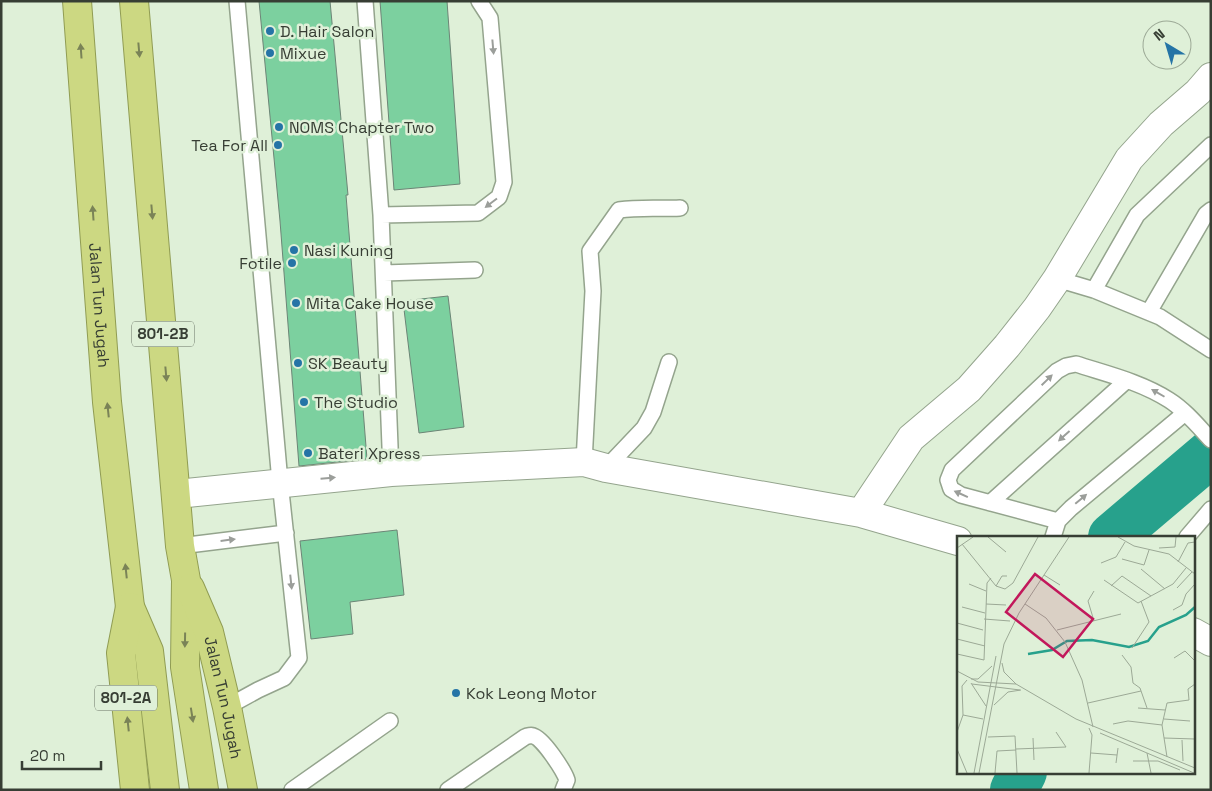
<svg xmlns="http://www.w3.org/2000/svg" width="1212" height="791" font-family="'Space Grotesk',sans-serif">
  <rect width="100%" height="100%" fill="#dff0d8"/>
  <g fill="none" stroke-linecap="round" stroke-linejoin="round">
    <!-- river -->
    <path stroke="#27a18c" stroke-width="48" d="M1112,537L1211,453
      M1014,790L1023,772"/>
  </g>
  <!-- building -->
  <path fill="#7cd09f" stroke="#6c8576" d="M259,1H330L348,195H346L367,459L299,466L280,221Z
    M380,1H447L460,184L394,190Z
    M448,296L464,427L419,433L403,301Z
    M397,530L404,595L350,602L353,634L311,639L300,541Z"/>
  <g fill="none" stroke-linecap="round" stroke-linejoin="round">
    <defs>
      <path id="service" d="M365,1L381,215L391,472
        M381,215L478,213L499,197L504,182L490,18L479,1
        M384,273L475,270
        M1057,279L1094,290L1160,317L1211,350
        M1094,290L1137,215L1211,145
        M1149,312L1206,214L1211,210
        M584,462L593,291L590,251L619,210C639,207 659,209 680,208
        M606,468L644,428L653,412L669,362
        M990,503L1126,381
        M1058,521L961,495L951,489L948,480L952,470L1057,371L1066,366L1076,364C1107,374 1141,382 1169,400C1185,410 1198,426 1211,440
        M1053,537L1058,521L1071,508L1185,413
        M1187,537L1211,509
        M180,546L286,533
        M227,707L258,690L284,678L299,658L280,482L237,1
        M292,790L390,721
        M448,790L525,737C527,736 532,735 533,736C543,738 564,771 567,780L563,790"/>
      <path id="minor" d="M177,494L391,472L584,462L606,468L861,513L958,541
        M861,513L911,438L969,389L1007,346L1037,308L1057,279L1129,159L1161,124L1198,92L1211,77
        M1193,632L1211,642"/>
      <g id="trunk">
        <path id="s1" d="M77,1L107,402L130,607L149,651L165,790"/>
        <path d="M134,1L180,546L186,580L185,667L204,790"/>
        <path id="s2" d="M190,588L209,632L227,707L243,790"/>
        <path d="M130,607L121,653L135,790"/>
      </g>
    </defs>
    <!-- service casing -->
    <use href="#service" stroke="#94a48d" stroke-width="18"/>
    <!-- minor casing -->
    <use href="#minor" stroke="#94a48d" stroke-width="30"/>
    <!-- trunk casing -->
    <use href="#trunk" stroke="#909c53" stroke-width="30"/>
    <!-- service -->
    <use href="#service" stroke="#fff" stroke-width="15"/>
    <!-- minor -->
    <use href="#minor" stroke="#fff" stroke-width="28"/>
    <!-- trunk -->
    <use href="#trunk" stroke="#ccd882" stroke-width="28"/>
  </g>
  <!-- one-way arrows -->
  <defs><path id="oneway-solid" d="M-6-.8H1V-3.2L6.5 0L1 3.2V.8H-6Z" transform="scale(1.25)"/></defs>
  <g fill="#9b9e9a">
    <use href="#oneway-solid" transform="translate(493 47) rotate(85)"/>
    <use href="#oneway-solid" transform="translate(491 203) rotate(143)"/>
    <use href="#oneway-solid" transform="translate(1047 380) rotate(-44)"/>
    <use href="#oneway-solid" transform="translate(1158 393) rotate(-150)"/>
    <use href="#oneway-solid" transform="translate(1064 436) rotate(138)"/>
    <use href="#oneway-solid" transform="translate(328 478) rotate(-5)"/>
    <use href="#oneway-solid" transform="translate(961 494) rotate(-156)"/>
    <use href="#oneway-solid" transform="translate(1081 499) rotate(-40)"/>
    <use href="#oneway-solid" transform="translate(228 540) rotate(-7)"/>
    <use href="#oneway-solid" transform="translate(291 582) rotate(84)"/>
  </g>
  <g fill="#7a8357">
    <use href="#oneway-solid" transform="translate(139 50) rotate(85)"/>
    <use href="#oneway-solid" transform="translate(81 51) rotate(-94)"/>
    <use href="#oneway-solid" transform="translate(152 212) rotate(85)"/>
    <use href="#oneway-solid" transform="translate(93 213) rotate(-94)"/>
    <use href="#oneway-solid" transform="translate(166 374) rotate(85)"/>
    <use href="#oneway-solid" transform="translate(108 410) rotate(-96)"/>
    <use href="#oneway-solid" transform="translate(126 571) rotate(-96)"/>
    <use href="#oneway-solid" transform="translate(185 640) rotate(91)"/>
    <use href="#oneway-solid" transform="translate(192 715) rotate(81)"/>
    <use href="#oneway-solid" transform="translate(128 724) rotate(-96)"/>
  </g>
  <!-- markers -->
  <g fill="#2574a6" stroke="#dff0d8" stroke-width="2">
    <circle cx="270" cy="31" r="5"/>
    <circle cx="270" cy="53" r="5"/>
    <circle cx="279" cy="127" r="5"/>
    <circle cx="278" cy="145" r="5"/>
    <circle cx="294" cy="250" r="5"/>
    <circle cx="292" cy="263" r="5"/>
    <circle cx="296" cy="303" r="5"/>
    <circle cx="298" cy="363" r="5"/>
    <circle cx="304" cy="402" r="5"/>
    <circle cx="308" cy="453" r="5"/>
    <circle cx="456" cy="693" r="5"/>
  </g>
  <g text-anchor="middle" stroke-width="5" stroke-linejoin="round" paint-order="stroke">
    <!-- shield labels -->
    <g fill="#dff0d8" stroke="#697365" stroke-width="1">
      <rect x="132" y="321.5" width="62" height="25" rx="4"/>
      <rect x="95" y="685.5" width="62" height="25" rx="4"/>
    </g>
    <g font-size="15" font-weight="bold" fill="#373e34">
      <text x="163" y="339">801-2B</text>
      <text x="126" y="703">801-2A</text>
    </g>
    <!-- poi labels -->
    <g font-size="16" fill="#373e34" stroke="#dff0d8" text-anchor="start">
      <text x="280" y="37">D. Hair Salon</text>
      <text x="280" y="59">Mixue</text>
      <text x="289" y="133">NOMS Chapter Two</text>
      <text x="268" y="151" text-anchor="end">Tea For All</text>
      <text x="304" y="256">Nasi Kuning</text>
      <text x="282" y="269" text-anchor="end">Fotile</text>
      <text x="306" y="309">Mita Cake House</text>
      <text x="308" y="369">SK Beauty</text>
      <text x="314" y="408">The Studio</text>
      <text x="318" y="459">Bateri Xpress</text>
      <text x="466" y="699">Kok Leong Motor</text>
    </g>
    <!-- street labels -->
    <g font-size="16" fill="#373e34" stroke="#dff0d8">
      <text dy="6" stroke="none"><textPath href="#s1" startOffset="305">Jalan Tun Jugah</textPath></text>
      <text dy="6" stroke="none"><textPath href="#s2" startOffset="115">Jalan Tun Jugah</textPath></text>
    </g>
  </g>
  <!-- overview -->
  <g transform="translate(957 536)">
    <rect width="238" height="238" fill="#dff0d8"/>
    <path fill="none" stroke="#27a18c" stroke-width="2.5" d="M71,118L95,114L110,105L135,104L172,111L191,105L202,91L229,79L238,71"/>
    <path fill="none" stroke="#9ca996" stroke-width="1" d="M31,1L49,16M161,1L177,10L212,18L238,38M5,8L39,50L48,53L56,47L81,1M0,12L16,1M202,12L218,11L219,1M165,23L187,29L192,14M221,26L231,7L238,6M144,27L159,21L168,6M184,33L208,53M87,39L103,49M147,44L181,67L216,48L229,32M12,48L29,55M39,50L45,40H50M154,50L165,40L194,60M220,52L235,36M137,55L131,65L137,85M29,68L49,69M68,68L89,82L108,106L125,144L136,191M5,71L28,77M216,74L225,69L229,58L238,48M27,83L53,85M0,87L26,94M100,94L164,78M0,103L28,110M175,112L192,86L184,65M0,118L27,124L30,47L34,42M165,119L174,131L176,147L183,152L190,172M217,122L228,115L238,125M45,127L47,136L59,148M0,135L21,146L59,148L119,183L238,232M14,143H21L35,130M14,147L29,170M15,148L63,154M131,167L184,155M37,169L51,156L64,154M181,172L208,174M6,179L26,183M207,183L233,185M156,188L171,185L205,189M132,192L135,199L132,237M0,196L6,179L5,150L10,144M143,197L237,237M31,201L58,200L60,237M76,202L77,224M207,202L238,203M225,204L226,225M0,213L10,237M59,213L109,211L99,196M134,217L160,219M190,217L194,237M210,221L205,189L210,167L232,164L231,153L238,148M176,225H201L223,234M159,227L161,212M17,237L39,120M22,237L47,108L62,77L112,1M38,237L40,215L59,214"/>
    <path fill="#c2185b" fill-opacity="0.15" stroke="#c2185b" stroke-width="2.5" d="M78,38L136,83L106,121L49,76Z"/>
    <rect width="238" height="238" fill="none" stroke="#373e34" stroke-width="2.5"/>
  </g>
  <!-- border -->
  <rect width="1212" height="791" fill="none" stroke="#373e34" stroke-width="5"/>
  <!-- north arrow -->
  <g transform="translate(1167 45) rotate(322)"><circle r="24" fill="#dff0d8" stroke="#9ca996"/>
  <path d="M0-4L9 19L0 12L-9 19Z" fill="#2574a6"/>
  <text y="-8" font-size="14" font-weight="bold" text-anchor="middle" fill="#373e34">N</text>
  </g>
  <!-- scale -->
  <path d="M22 761v8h79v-8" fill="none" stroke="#373e34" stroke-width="2.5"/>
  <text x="30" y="761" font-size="15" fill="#373e34" stroke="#dff0d8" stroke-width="4" paint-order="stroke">20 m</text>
</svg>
